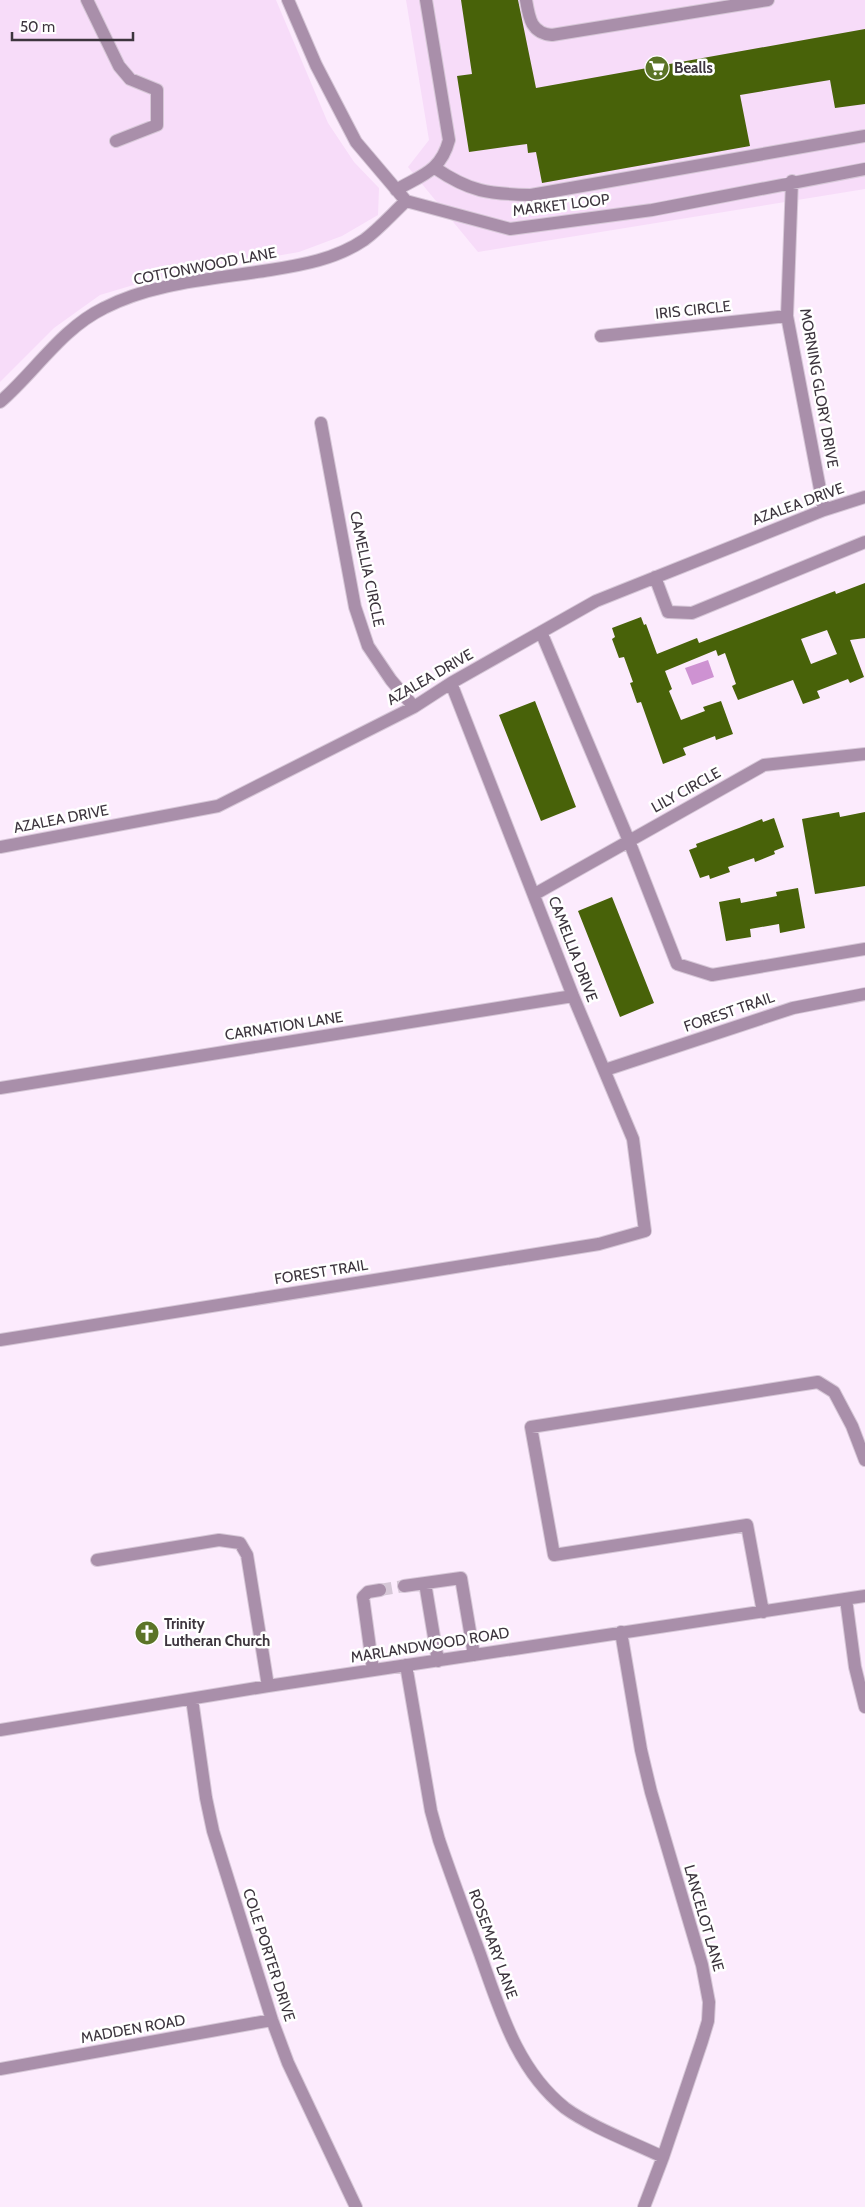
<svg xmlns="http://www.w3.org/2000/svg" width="865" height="2207" font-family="Cabin,sans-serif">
  <rect width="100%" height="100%" fill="#fcebfd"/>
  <!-- built -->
  <path fill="#f7dcf9" d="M0,0H276L328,123L354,162L379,188L378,215L342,236L299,252L167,275L100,295L54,328L0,382Z
    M406,0H865V189L478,252L408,167L429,140Z"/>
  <!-- water -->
  <path fill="#ce92d2" d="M708,660L714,677L692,685L685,668Z"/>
  <!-- building -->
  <path fill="#486209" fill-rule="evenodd" d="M461,0H518L536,88L865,29V104L835,108L830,80L740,95L750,146L542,183L536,152L528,153L527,144L469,152L457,76L472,74Z
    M865,583V638L850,640L864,677L850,683L848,679L817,691L820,698L803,704L793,680L738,700L732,686L736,684L725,653L718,656L716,650L665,671L672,689L669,691L681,720L705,711L703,707L721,701L733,734L716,740L715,736L683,748L686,755L663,764L641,702L637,703L630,683L633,682L624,657L619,658L612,639L615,637L612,628L641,617L644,625L646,624L657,654L697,638L699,643L835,591L836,594ZM827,630L837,654L811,664L801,639Z
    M535,701L576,807L541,821L499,715Z
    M839,812L840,817L865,812V886L815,894L802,819Z
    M774,818L784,847L774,851L775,854L755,862L754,858L728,867L730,872L710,879L709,875L700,878L689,850L697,847L696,844L739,828L762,819L763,822Z
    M798,888L805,928L780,933L779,924L750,929L751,937L726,941L719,902L740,898L741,903L777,896L776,892Z
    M612,897L654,1003L620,1017L578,911Z"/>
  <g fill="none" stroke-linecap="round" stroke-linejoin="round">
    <!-- minor-tunnel -->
    <path stroke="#d6c7d7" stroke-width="12" stroke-dasharray="12 6" stroke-linecap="butt" d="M380,1590L404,1586"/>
    <defs>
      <path id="minor" d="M87,0L119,66L130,79L157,90V125L116,141
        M288,0L316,65L356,142L406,201L510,229L652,210L865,169
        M526,0C529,18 531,33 552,35L768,0
        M435,168C470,192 489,194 531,195L865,136
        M792,181L787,316L824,510
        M396,190C422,175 441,171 449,140L426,0
        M601,336L787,316
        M0,402C35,372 61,329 104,308C154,282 215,279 270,270C302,265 336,259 364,240C379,229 392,214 406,201
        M321,423L355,607L368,646L391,680L414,707
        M655,577L668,612L692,613L865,542
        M541,632L629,841L677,964L712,975L865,949
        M0,847L218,806L414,707L451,683L596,601L824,510L865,497
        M535,894L764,765L865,754
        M605,1070L793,1008L865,994
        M0,1088L573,996
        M0,1340L599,1244L645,1231L633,1139L573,996L451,683
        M97,1560L219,1540L240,1543L247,1555L268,1686
        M425,1583L438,1661
        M404,1586L461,1578L474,1655
        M846,1599L855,1667L865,1707
        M763,1612L747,1525L554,1555L531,1427L818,1382L834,1392L852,1426L865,1460
        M621,1632L641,1750L651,1792L702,1965L709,2002L708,2021L702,2041L663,2157L644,2207
        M406,1665L431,1811L439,1840C452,1878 466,1916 480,1954C500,2010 517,2070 565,2108C591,2127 634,2143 663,2157
        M373,1670L363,1597L368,1592L380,1590
        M192,1699L206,1798L213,1831L272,2020L288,2063L356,2207
        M0,1730L268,1686L865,1596
        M0,2069L272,2020"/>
    </defs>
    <!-- minor casing -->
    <use href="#minor" stroke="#d6c7d7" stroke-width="14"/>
    <!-- minor -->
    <use href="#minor" stroke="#a98faa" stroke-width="12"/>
  </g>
  <!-- icons -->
  <defs>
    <symbol id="supermarket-disc" viewBox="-11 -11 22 22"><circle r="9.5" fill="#5b7427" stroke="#fff"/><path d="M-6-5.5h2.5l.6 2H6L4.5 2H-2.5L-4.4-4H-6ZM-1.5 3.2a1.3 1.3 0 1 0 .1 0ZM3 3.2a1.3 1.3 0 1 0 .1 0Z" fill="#fff"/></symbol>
    <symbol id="church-disc" viewBox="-11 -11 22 22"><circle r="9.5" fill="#5b7427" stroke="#fff"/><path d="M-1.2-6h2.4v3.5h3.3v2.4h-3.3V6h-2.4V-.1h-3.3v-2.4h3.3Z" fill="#fff"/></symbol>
  </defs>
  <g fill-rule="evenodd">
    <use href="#supermarket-disc" x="643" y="54" width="28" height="28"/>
    <use href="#church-disc" x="133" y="1619" width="28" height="28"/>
  </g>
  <g text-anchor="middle" stroke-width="5" stroke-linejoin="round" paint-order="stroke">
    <!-- poi labels -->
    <g font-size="15" font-weight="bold" fill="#3d353e" stroke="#fff" text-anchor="start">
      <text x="674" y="73">Bealls</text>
      <text x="164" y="1629">Trinity<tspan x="164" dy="17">Lutheran Church</tspan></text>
    </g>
    <!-- street labels -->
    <g font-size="15" fill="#3d353e" stroke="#fff">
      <text transform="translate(561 205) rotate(-7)" y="5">MARKET LOOP</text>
      <text transform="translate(205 266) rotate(-11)" y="5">COTTONWOOD LANE</text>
      <text transform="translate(693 310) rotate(-6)" y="5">IRIS CIRCLE</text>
      <text transform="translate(819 388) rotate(80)" y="5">MORNING GLORY DRIVE</text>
      <text transform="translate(798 504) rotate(-20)" y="5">AZALEA DRIVE</text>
      <text transform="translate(367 569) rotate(78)" y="5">CAMELLIA CIRCLE</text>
      <text transform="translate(430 677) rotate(-30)" y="5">AZALEA DRIVE</text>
      <text transform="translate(686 790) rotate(-29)" y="5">LILY CIRCLE</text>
      <text transform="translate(61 819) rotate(-11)" y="5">AZALEA DRIVE</text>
      <text transform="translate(573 949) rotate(69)" y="5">CAMELLIA DRIVE</text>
      <text transform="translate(729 1012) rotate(-19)" y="5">FOREST TRAIL</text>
      <text transform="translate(284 1026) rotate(-9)" y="5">CARNATION LANE</text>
      <text transform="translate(321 1272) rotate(-9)" y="5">FOREST TRAIL</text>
      <text transform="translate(430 1645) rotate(-9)" y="5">MARLANDWOOD ROAD</text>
      <text transform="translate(704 1918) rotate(74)" y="5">LANCELOT LANE</text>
      <text transform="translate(493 1944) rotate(70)" y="5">ROSEMARY LANE</text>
      <text transform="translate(269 1955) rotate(72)" y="5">COLE PORTER DRIVE</text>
      <text transform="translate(133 2029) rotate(-10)" y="5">MADDEN ROAD</text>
    </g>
  </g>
  <!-- scale -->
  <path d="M12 32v8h121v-8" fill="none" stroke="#3d353e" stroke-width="2.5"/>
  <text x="20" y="32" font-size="15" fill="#3d353e" stroke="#ffffff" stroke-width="4" paint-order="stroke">50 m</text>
</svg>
